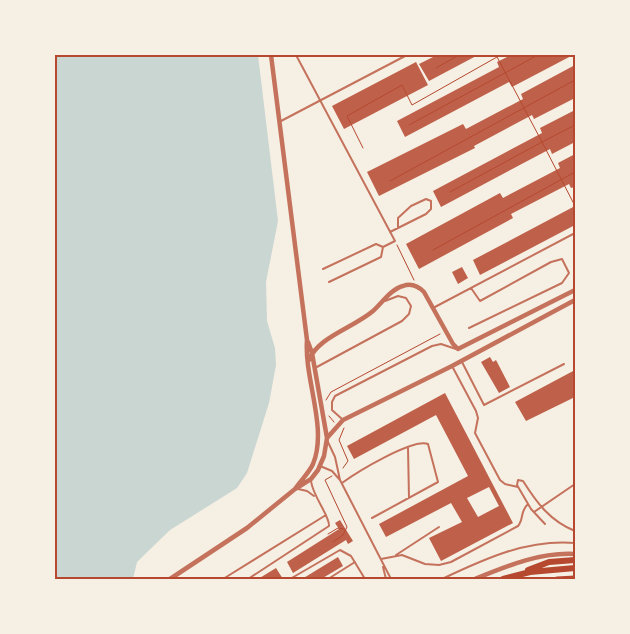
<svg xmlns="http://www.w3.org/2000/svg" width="630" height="634" font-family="'Space Grotesk',sans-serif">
  <rect width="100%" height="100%" fill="#f6efe4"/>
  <!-- water -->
  <path fill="#c9d6d2" d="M55,55H258L278,221L266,282L267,321L275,348L276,365L269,403L247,473L237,488L170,530L137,562L133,579H55Z"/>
  <!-- building -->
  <path fill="#bf614a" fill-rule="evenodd" d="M437,55H478L429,81L419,64Z
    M511,55H573L512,87L509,82L405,137L397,121L499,67L497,62Z
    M416,62L428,85L344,129L332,106Z
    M575,65V98L534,119L532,115L474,146L475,148L379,196L367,172L463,124L466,129L523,99L521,94Z
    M575,110V142L552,154L550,149L441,207L433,191L542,133L540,128Z
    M575,154V187L571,188L569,184L511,214L513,218L419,269L406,244L500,193L503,198L560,168L558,163Z
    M575,206V225L480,275L473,260Z
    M462,267L468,278L458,284L452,272Z
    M490,357L493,362L496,360L510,387L499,393L481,362Z
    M575,370V397L526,421L515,402Z
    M445,393L513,523L441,561L429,538L462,522L451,503L386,537L379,524L468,476L436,415L354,459L347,446ZM489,487L499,506L478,517L467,498Z
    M340,520L353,541L348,544L346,540L293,573L287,562L339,529L335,523Z
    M338,557L343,566L321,579H302Z
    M276,568L283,579H258Z"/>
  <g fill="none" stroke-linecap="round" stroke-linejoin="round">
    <!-- path -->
    <path stroke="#b5482f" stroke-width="1" d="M496,55L542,142L575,125
      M436,68L459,55
      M409,125L538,55
      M363,148L347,116L402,85L412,105L497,57
      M390,181L575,80
      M450,192L542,142L575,206
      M397,245L414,280
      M433,250L575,172
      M326,400L331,392L440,334
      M329,416L334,422
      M343,468L348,461L339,440L344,428
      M332,476L325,480L347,527L343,535L333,542
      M328,534L338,528L344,529"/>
    <!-- service -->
    <path stroke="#c5725c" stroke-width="2" d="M296,55L395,241L383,247
      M281,121L407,55
      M390,232L426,214L431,209V201L426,199L411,206L398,218V228
      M323,269L376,244L383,247L381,257L329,282
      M433,308L575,233
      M469,328L562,283L569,273L562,259L551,262L480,301L471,288
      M462,362L484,405L564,364
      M452,366L476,411L478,418L475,433L500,480L505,484L518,487
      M315,368L402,321L409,314L411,306L406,298L398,296L385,301
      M342,419L332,410V402L335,396L432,346L441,344L456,349
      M327,440L335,457L340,480L391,579
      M408,448L409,498
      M320,466L332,471L340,480
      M342,483C357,472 413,438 428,444L438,482L372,518
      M298,489L307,491L314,496
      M534,512L575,484
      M545,524L531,509L517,485L518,480L523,481C537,503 550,521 575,531
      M396,555L439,527
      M381,559L402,555L425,564L439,565L451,562L518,526C524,519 520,511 528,504
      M383,567L386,579
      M223,579L326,515
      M248,579L329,526C330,516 313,497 311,481
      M290,579L340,550L351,556L365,579
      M328,579L355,562
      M442,579C484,559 527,539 575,543"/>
    <!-- tertiary -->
    <path stroke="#c5725c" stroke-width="4.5" d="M271,55L307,340C304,379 328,428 313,464C309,473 301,480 295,489
      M309,360C318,337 353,328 373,311C382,303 391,289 403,286C411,283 418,286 424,292L453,344L458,349L575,290
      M327,438L343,420L452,366L575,300
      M170,579L247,528L295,489L311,479L318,470L324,456L327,438L312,353L308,342
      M475,579C507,566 540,552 575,554"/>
    <!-- secondary -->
    <path stroke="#b5482f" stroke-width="5" d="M557,579L575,578"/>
    <!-- motorway -->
    <path stroke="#b5482f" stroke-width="6" d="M528,570L549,562L575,560
      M503,579L530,572L575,568"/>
  </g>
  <!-- border -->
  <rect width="630" height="634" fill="none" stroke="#f6efe4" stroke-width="112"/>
  <rect x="56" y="56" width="518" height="522" fill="none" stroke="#b5482f" stroke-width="2"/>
</svg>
